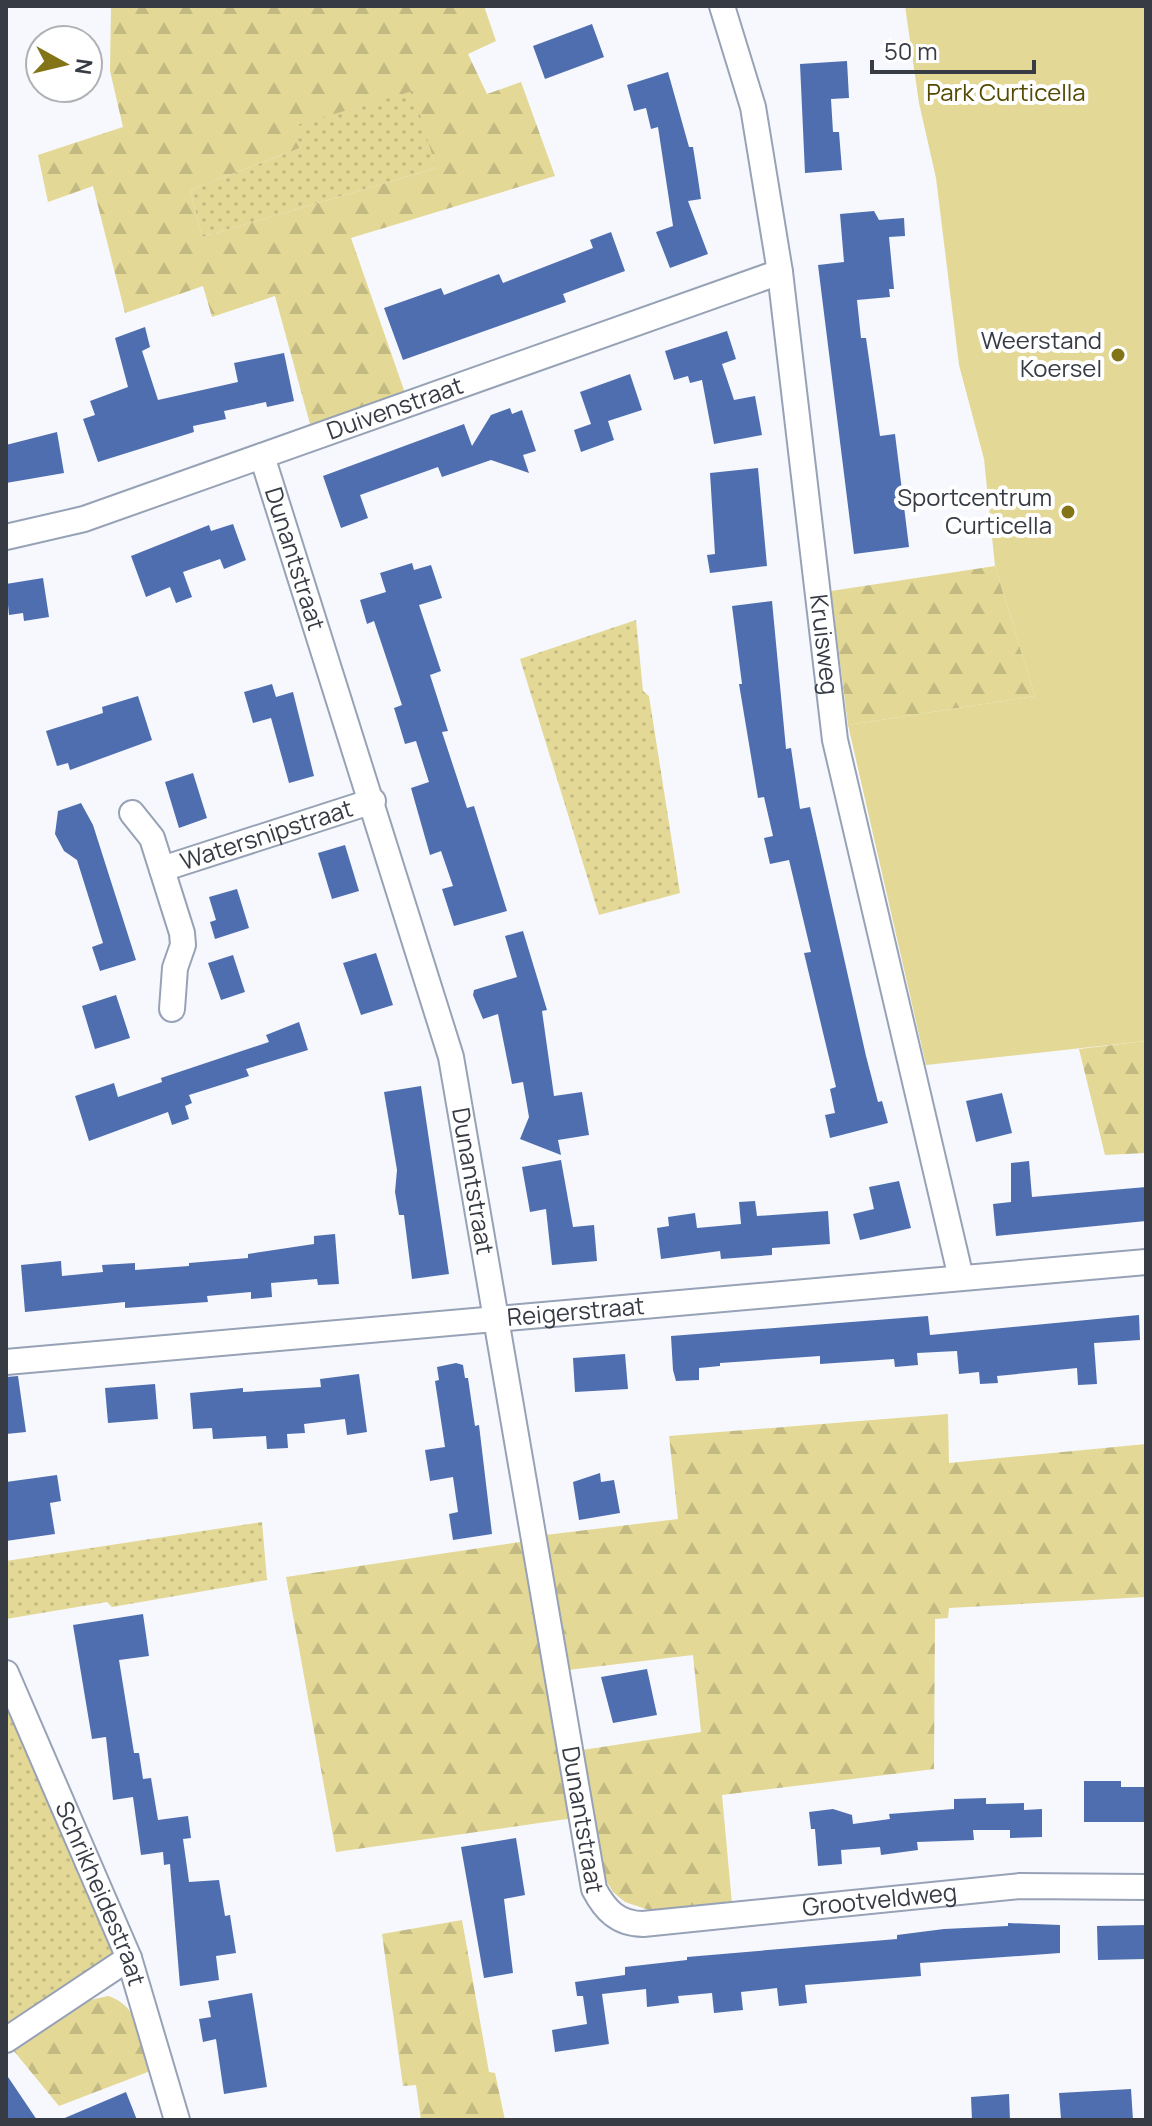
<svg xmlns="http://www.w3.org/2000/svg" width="1152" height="2126" font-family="Manrope,sans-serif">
  <defs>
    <pattern id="green-dots" width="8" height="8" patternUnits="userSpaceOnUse" patternTransform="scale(2)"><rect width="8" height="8" fill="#e3d895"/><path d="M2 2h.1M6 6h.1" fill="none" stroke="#c3ba82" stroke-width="1.8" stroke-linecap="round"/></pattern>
    <pattern id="forest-firs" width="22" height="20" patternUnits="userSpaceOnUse" patternTransform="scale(2)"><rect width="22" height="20" fill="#e3d895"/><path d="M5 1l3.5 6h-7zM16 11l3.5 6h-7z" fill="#c3ba82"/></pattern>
  </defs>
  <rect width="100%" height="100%" fill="#f6f8fd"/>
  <!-- green -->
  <path fill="url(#green-dots)" d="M414,90L436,168L202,237L190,190L300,148L292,126Z
    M636,620L643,691L649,696L680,893L599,915L520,659Z
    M262,1522L267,1580L112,1607L107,1602L6,1619V1561Z
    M6,1697L114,1955L6,2031Z"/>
  <!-- forest -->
  <path fill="url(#forest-firs)" fill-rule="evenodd" d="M111,6H484L496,41L468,54L487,94L521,82L555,176L351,238L405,393L310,424L275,296L212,317L203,286L125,313L93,186L48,202L38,155L123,127L110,71ZM413,91L436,168L202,237L190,190L300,148L293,126Z
    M995,566L1035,696L848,725L831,591Z
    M1146,1041V1153L1105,1155L1079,1049Z
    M948,1414L949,1463L1146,1444V1597L949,1608L948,1618L935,1619L934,1769L722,1795L732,1904L652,1911L625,1902L613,1892L604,1877L582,1750L701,1732L693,1655L568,1670L545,1535L678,1519L669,1436Z
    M526,1541L574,1818L336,1852L286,1577Z
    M462,1920L489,2072L495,2073L505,2120H421L416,2085L403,2086L382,1934Z
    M108,1996C139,2005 143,2042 153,2070L59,2106L13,2050L86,2001Z"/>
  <!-- pitch -->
  <path fill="#e3d895" d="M905,6H1146V1041L926,1065L848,725L1035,696L995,566L984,459L959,365L936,178L919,103Z"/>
  <!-- building -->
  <path fill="#4f6eb0" d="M592,24L604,57L545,79L533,46Z
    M847,61L849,98L831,99L833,132H839L842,170L805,173L800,64Z
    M668,72L689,147H693L697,172L701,199L688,201L708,254L670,268L656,232L673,226L658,127L651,129L646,108L634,111L627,85Z
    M874,211L879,220L904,218L905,236L889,237L894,289H889L890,297L857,300L861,338H866L880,436L895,434L909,547L854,554L818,265L844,262L840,214Z
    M611,232L625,271L563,294L566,302L403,360L384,308L441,288L444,295L499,274L503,283L593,248L590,240Z
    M145,327L150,347L142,351L158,400L238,382L234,363L284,353L294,401L267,407L266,402L224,411L226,419L193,426L194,432L98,462L83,419L95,415L90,401L128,387L115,338Z
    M727,331L736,359L722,364L734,400L755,396L762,435L714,444L702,380L690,383L688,376L674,380L665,351Z
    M630,374L642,410L608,421L614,440L581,452L574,430L591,424L580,392Z
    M510,408L512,414L522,410L536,451L523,455L529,473L491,460L442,477L438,467L360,495L368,518L341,528L323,476L464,424L472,446L491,415Z
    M57,432L64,473L6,483V445Z
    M758,468L767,566L710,573L707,555L715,554L710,473Z
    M233,524L246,560L224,569L220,559L183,572L192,597L176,603L170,587L146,597L131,556L209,525L211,531Z
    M412,563L414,570L431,565L442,598L419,605L441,671L430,675L448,731L442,732L467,808L474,806L507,911L454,926L442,889L453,886L441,851L430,855L411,788L429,782L416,741L405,744L394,708L402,705L374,621L367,624L360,600L386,592L380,573Z
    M43,578L49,617L24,621L23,613L9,615L6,584Z
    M772,601L786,749L791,748L800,809L810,807L866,1056L878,1102L882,1101L888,1123L830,1138L825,1115L835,1113L830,1089L836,1087L804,953L811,952L789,860L770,864L764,838L773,836L764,797L758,798L739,684H742L732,606Z
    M272,684L276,697L293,692L314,776L289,783L271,718L253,723L244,692Z
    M138,696L152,740L70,770L68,763L57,766L46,731L103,713L102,707Z
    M193,773L207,818L179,828L165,782Z
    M81,803L93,825L136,960L100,971L92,947L103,943L77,860L64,851L55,834L58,811Z
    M345,845L359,891L332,899L318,853Z
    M237,889L249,928L215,939L210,922L216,920L209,897Z
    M523,931L547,1010L542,1011L554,1096L582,1092L589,1135L558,1140L561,1155L520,1139L529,1117L523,1082L512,1084L498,1014L483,1019L473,995L474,990L517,977L505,936Z
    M376,953L393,1005L361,1015L343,963Z
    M233,955L245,992L221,1000L208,963Z
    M116,995L130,1038L95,1049L82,1006Z
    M299,1022L308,1050L246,1069L249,1076L189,1095L192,1103L185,1106L189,1119L172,1125L168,1112L89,1141L75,1096L114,1083L118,1097L162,1082L161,1078L269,1042L266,1035Z
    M421,1086L449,1274L412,1279L404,1215H399L395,1192L397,1170L384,1092Z
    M1002,1093L1012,1133L976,1142L966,1101Z
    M561,1160L573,1227L594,1225L597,1261L552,1265L546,1209L530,1212L522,1167Z
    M1029,1161L1032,1197L1146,1187V1221L996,1236L993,1204L1011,1202V1163Z
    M899,1181L911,1228L860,1240L853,1214L874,1209L869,1187Z
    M755,1201L757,1216L828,1211L830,1244L772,1248V1255L721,1259L720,1251L661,1259L657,1228L669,1226L668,1217L695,1213L697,1228L741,1224L739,1202Z
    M335,1234L339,1284L318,1285L317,1279L271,1283L272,1297L251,1299V1292L207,1296L208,1302L125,1308V1302L25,1312L21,1265L61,1261L62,1276L103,1272L102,1265L135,1263V1270L189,1266V1263L248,1258V1254L314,1244V1236Z
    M1139,1315L1140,1340L1094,1343L1097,1384L1078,1385L1077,1368L997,1376L998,1383L980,1384L979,1372L959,1374L957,1351L917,1353L918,1365L895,1367L894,1359L820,1364V1356L720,1363V1366L699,1368V1380L676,1381L673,1370L671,1336L928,1316L930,1335Z
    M625,1354L628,1389L575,1392L573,1358Z
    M456,1363L463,1365L465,1378H468L475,1426L479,1425L492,1534L453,1540L449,1514L458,1512L453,1477L430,1481L425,1450L445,1447L435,1381L439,1380L437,1367Z
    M359,1374L367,1432L347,1435L345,1419L304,1424L305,1433L287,1434L288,1448L267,1449L266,1436L213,1439L212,1428L193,1429L190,1393L243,1388V1392L321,1387L320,1379Z
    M18,1376L26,1432L6,1434V1377Z
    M155,1384L158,1419L108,1423L105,1388Z
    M600,1473L601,1482L614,1480L620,1513L579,1520L573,1482Z
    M57,1475L61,1501L50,1503L55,1534L6,1541V1482Z
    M143,1614L149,1656L119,1660L134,1753H139L143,1779L151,1778L158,1820L188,1816L191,1838L183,1839L189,1882L219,1880L225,1916L230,1915L236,1953L216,1956L219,1980L180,1986L170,1864L164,1865L163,1852L141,1855L133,1797L113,1800L106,1737L92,1739L73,1625Z
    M647,1669L657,1715L613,1723L601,1677Z
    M1084,1781H1121V1787H1146V1822H1084Z
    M986,1798V1804L1024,1803V1810L1042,1809V1837L1010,1838V1830H973L974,1840L917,1842L918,1850L881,1855L880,1847L841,1850L842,1864L818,1866L815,1829H811L809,1812L833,1809L852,1815L853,1824L890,1819L889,1814L954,1809V1799Z
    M516,1838L525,1895L504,1899L513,1973L484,1978L461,1847Z
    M1008,1923L1060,1925V1953L920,1963L921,1976L805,1985L807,2003L779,2006L777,1988L741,1992L743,2010L714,2013L712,1993L678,1996L679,2003L647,2007L646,1989L602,1994L609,2044L555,2052L552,2030L587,2024L583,1996H577L575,1982L625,1975V1967L687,1960V1957L897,1939V1935L944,1929L1008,1926Z
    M1146,1925V1959L1098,1960L1097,1926Z
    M252,1993L267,2087L224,2094L216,2039L203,2042L199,2019L211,2017L208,2001Z
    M6,2074L37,2120H6Z
    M1131,2089L1133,2120L1061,2119L1059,2093Z
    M126,2092L137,2120H60Z
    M1009,2094L1010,2120H972L971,2097Z"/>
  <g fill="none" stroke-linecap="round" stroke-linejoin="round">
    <defs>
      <g id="minor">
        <path id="s1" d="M722,6L753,107L780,272L835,740L961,1278"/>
        <path id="s2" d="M262,456L451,1057L594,1889C605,1910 618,1924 643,1924L1020,1886L1146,1887"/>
        <path id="s3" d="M6,537L84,519L780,272"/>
        <path d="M132,813L152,838L182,933L183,945L175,968L172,1009"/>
        <path id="s4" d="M162,869L373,801"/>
        <path id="s5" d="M6,1362L1146,1262"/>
        <path id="s6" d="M6,1673L129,1958L177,2120"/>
        <path d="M6,2040L129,1958"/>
      </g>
    </defs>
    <!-- minor casing -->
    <use href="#minor" stroke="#97a2b6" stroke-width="28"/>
    <!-- minor -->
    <use href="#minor" stroke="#fff" stroke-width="24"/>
  </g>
  <!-- markers -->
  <g fill="#827417" stroke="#fff" stroke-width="3">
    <circle cx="1118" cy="355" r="8"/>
    <circle cx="1068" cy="512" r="8"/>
  </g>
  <g text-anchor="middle" stroke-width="8" stroke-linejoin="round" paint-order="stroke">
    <!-- park labels -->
    <g font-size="24" fill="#544a02" stroke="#fff">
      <text x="1006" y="101">Park Curticella</text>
    </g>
    <!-- poi labels -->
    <g font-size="24" fill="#373b44" stroke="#fff" text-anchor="end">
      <text x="1102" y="349">Weerstand<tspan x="1102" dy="28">Koersel</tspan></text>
      <text x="1052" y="506">Sportcentrum<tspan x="1052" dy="28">Curticella</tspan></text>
    </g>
    <!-- street labels -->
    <g font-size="24" fill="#373b44" stroke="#fff">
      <text dy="8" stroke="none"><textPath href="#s3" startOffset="410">Duivenstraat</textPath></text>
      <text dy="8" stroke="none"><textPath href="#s2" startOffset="108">Dunantstraat</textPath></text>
      <text dy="8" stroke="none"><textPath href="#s1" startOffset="648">Kruisweg</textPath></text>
      <text dy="8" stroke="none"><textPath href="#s4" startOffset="110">Watersnipstraat</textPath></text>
      <text dy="8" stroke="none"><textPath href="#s2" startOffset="756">Dunantstraat</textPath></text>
      <text dy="8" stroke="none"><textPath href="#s5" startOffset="572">Reigerstraat</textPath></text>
      <text dy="8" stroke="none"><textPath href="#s2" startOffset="1404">Dunantstraat</textPath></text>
      <text dy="8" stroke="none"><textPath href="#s6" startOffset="240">Schrikheidestraat</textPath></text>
      <text dy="8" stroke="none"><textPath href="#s2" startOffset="1776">Grootveldweg</textPath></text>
    </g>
  </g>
  <!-- border -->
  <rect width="1152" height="2126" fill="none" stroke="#373b44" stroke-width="16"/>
  <!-- north arrow -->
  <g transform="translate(64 64) rotate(98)"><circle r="38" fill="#ffffff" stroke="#afb1b4" stroke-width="2"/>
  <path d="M0-6L14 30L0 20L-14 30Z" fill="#827417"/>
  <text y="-12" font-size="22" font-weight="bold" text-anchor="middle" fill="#373b44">N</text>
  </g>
  <!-- scale -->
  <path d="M872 60v12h162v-12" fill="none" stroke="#373b44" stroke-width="4"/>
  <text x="884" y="60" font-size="24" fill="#373b44" stroke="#ffffff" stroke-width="6" paint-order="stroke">50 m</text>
</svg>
